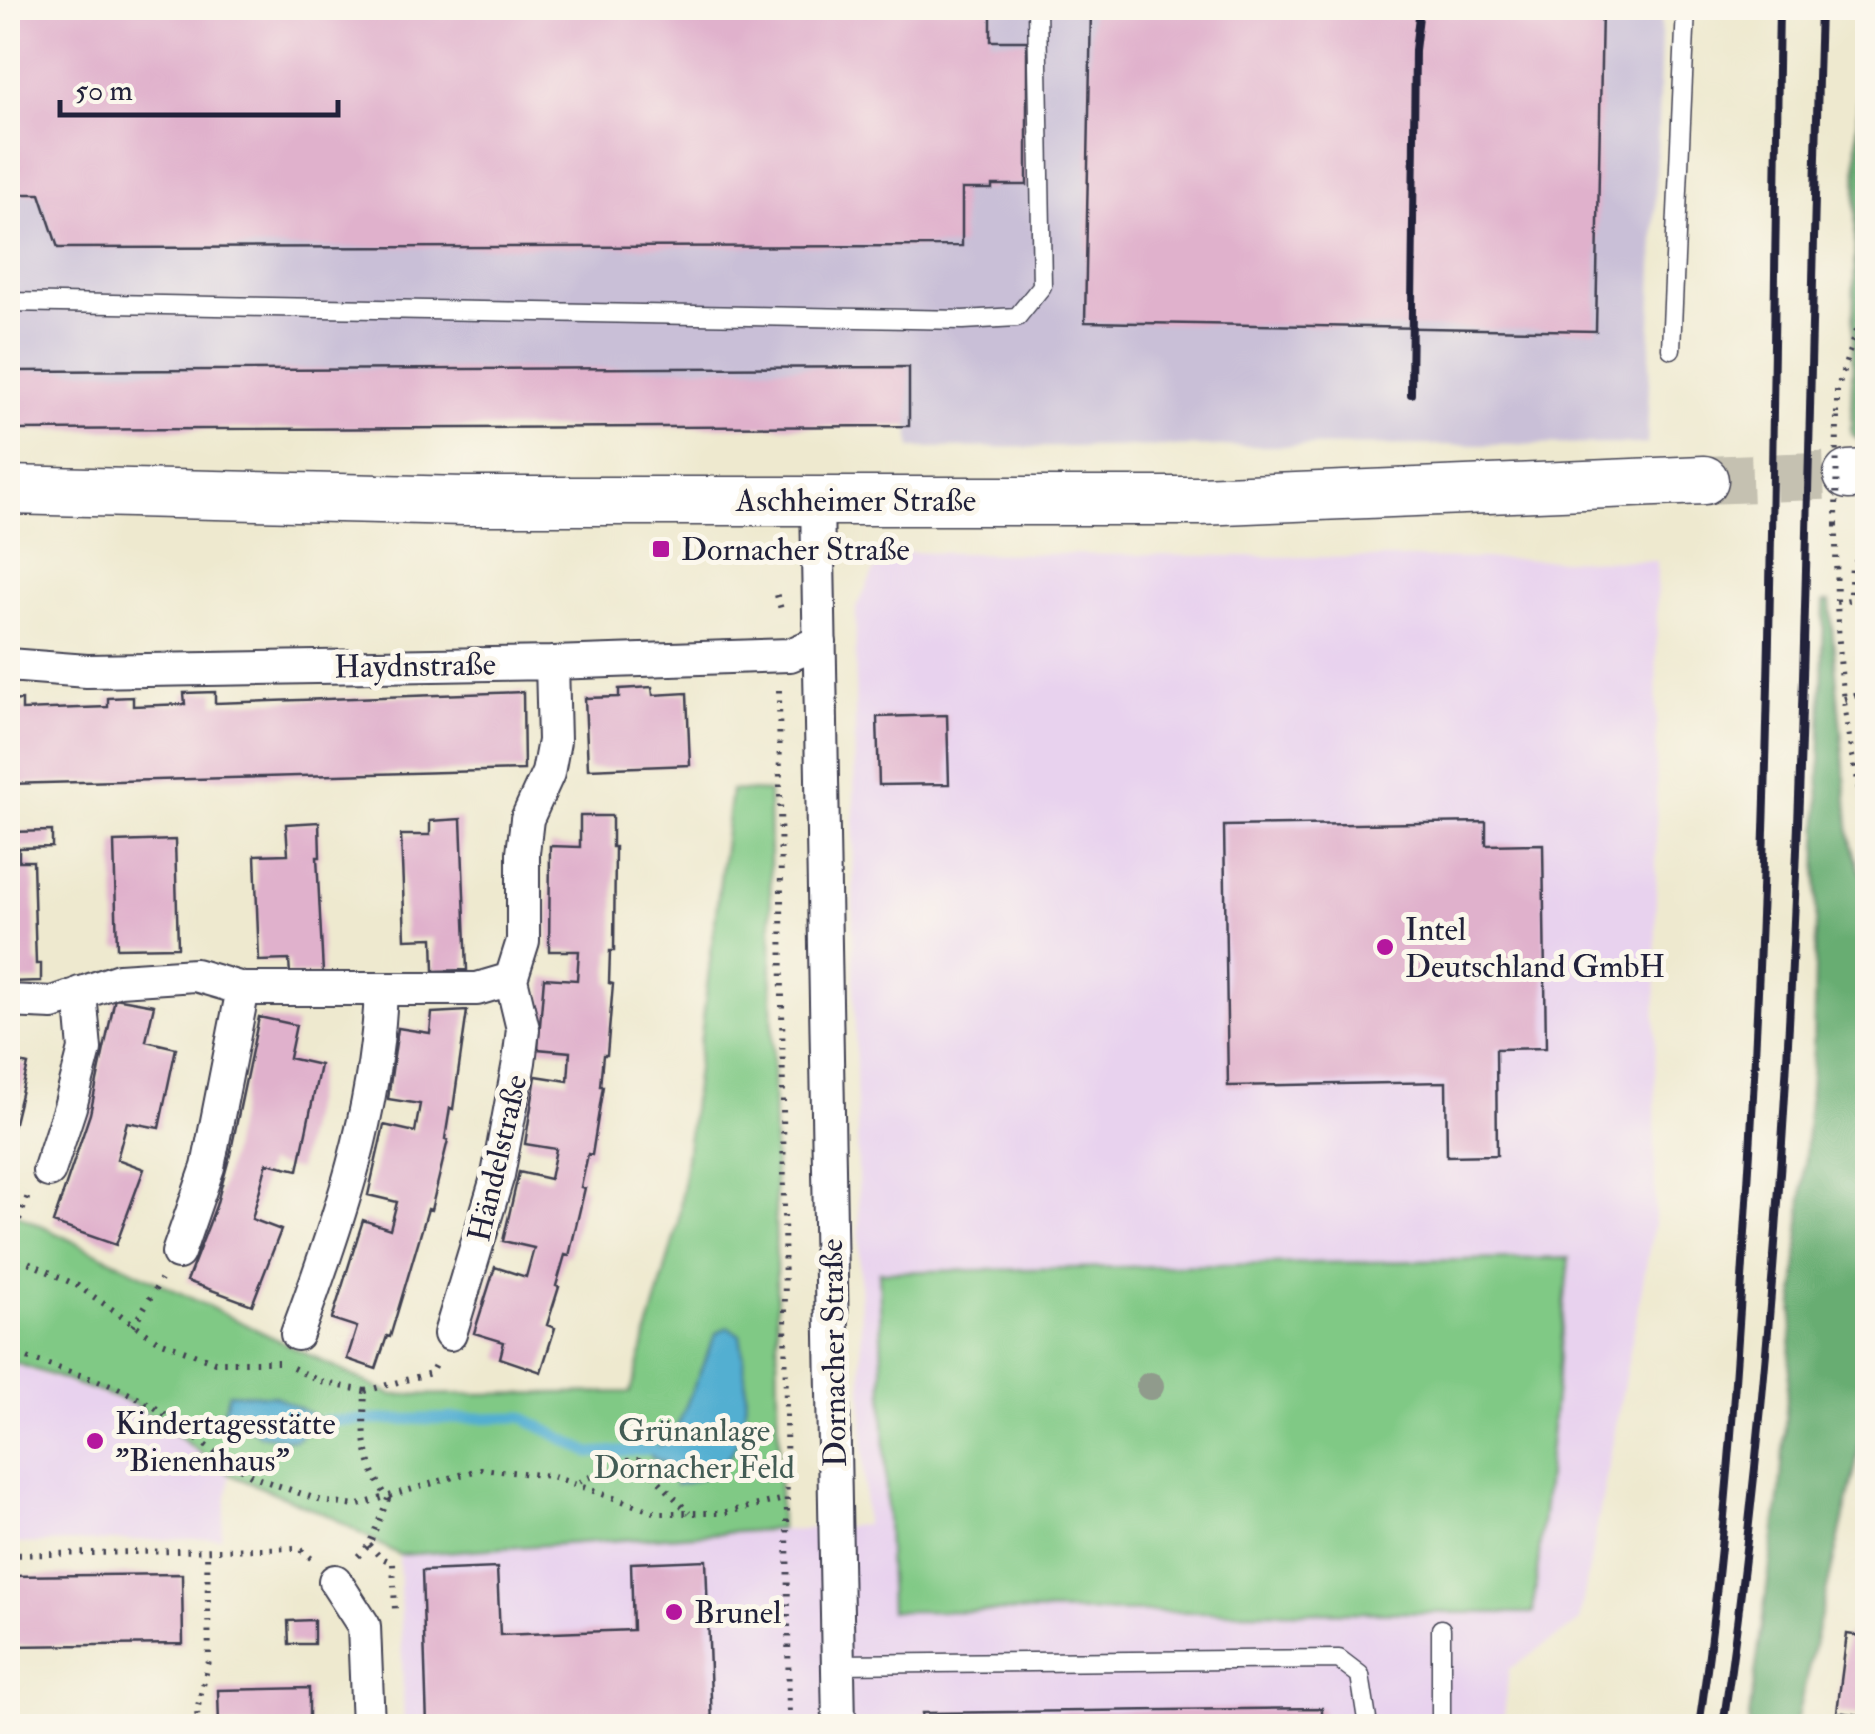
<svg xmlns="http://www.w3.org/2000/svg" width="1875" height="1734" font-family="'IM FELL Double Pica',serif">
  <rect width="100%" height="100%" fill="#fbf7ec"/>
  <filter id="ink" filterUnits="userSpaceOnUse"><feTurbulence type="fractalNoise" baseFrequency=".01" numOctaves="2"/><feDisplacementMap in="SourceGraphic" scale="20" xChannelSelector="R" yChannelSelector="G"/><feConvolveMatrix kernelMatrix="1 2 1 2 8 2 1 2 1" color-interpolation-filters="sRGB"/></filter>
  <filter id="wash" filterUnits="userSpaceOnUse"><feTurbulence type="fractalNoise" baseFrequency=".0048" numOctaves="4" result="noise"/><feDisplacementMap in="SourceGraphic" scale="40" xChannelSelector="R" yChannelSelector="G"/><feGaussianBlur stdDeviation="2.25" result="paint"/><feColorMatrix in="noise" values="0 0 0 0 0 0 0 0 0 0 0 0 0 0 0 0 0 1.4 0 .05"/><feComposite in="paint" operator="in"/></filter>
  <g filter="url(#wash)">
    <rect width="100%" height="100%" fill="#eee9cf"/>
    <!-- built -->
    <path fill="#e8d2ee" d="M883,552L1657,561L1655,1218L1579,1622L1509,1669L1503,1726H404L399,1555L865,1525L853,929L856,609Z
      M8,1362L134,1406L230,1476L221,1538L8,1544Z"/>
    <!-- industrial -->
    <path fill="#c9bfd7" d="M8,8H1662L1647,444L911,448L909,426L8,430Z"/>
    <!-- green -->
    <path fill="#80c985" stroke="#517660" stroke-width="2.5" d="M731,790L769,792L780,1529L399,1555L330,1516L231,1475L134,1404L8,1360V1210L392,1395L631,1392L678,1224Z
      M1569,1258L1533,1613L890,1611L879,1272Z"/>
    <!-- forest -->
    <path fill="#68ad72" stroke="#456856" stroke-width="2.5" d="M1860,8H1868V438L1860,441L1851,433Z
      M1824,602H1830L1850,837L1860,872L1867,881L1868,1386L1856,1465L1795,1726H1748L1780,1492L1813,1049Z"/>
    <!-- water -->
    <path fill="#53afd1" stroke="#3a6886" stroke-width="2.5" d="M728,1327L740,1335C751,1398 755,1474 675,1485C678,1465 666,1464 651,1457L653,1449L673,1437L711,1345L716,1334Z
      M229,1393L275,1396L324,1421L295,1440L260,1435L224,1410Z"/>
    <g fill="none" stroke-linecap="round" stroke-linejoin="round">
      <!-- stream -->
      <path stroke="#53afd1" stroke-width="11" d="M324,1421L522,1417L590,1453L653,1449"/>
    </g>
    <g id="blocks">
      <!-- building -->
      <path fill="#e0b1cc" d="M8,8H991V41H1027V185H992V189H962V246L58,248L40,194H8Z
        M1091,8H1602L1596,331L1085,322Z
        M909,367V426L8,430V371Z
        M652,687L653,695L687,693L690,765L588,769L585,698L619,697V689Z
        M215,692V703L523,692L524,770L8,784V701L22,700V710L108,707V698L133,697V706L185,704L184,693Z
        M947,715L949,784L879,785L877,717Z
        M580,816H612V847H615L614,951H610L609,983L613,984L607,1055H603L600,1086H603L592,1155L588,1154L581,1187L585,1188L569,1256L565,1255L556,1286L559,1287L547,1325L555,1328L541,1372L500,1358L504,1342L474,1333L495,1267L526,1277L534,1248L503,1241L519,1172L550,1179L556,1149L525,1144L536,1076L568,1081L570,1052L538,1049L544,978L577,980L579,951H549L550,846L580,847Z
        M461,819L467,970L434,971L433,938L405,939L401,835H430V821Z
        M319,822L320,857H317L323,973L290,975L289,960L259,961L255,855L288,854L286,824Z
        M1486,822V845L1543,844L1546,1048L1496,1049L1497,1155L1447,1156L1446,1082L1228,1086L1224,826Z
        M52,831V847L19,848V861H33L36,964H41V981L8,982V832Z
        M175,840L178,947L117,948L114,842Z
        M115,998L154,1005L146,1041L176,1048L159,1128L127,1122L117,1159L144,1169L116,1245L53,1223L90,1114Z
        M467,1011L453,1109L450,1108L445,1139L448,1140L431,1210L428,1209L390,1337L387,1336L376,1369L347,1359L357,1327L332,1319L363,1220L390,1229L397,1202L368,1195L384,1125L415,1132L420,1104L388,1099L398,1028L430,1033L432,1013Z
        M259,1017L296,1025L289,1058L320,1065L298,1170L267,1163L252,1219L281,1230L252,1305L187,1281L216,1206L230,1155Z
        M8,1060L28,1065L9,1143H8Z
        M1865,1551H1868V1588L1861,1587Z
        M706,1560L712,1726H427L422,1571L497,1568L500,1635L633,1630L631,1563Z
        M182,1574L183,1644L8,1646V1576Z
        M314,1620V1644H289L288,1621Z
        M1847,1634L1868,1637V1716L1837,1712Z
        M309,1688V1726H219L218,1690Z
        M1322,1708V1726H923L922,1713Z
        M1814,1721L1833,1722V1726H1813Z"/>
    </g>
  </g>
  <g filter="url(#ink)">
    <use href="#blocks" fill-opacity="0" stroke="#414051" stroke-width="2.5"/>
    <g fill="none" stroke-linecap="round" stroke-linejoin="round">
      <!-- secondary-tunnel -->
      <path stroke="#c5c1b1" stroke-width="48" stroke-dasharray="48 24" stroke-linecap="butt" d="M1704,480L1848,475"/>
      <defs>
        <path id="service" d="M8,302L963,320L1017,317L1042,286L1037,8
          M1671,349L1686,8
          M1441,1629V1726
          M838,1664L1339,1659L1360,1675L1368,1726"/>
        <path id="minor" d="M817,500L839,1726
          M8,665L87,671L552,663L790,655L820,642
          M8,1001L53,1003L119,980L195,975L243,989H477L511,979L523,941V853L527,819L548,773L554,741L552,663
          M49,1171L70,1107L85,1049L80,993
          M178,1253L208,1167L243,989
          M297,1334C339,1221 377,1110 381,989
          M450,1334L498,1175L519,1062L523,1029L511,979
          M335,1581L364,1626L368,1726"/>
        <path id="secondary" d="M1848,475L1868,474
          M8,490L465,501H1200L1704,480"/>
      </defs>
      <!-- service casing -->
      <use href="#service" stroke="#414051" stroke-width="21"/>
      <!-- minor casing -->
      <use href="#minor" stroke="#414051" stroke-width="36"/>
      <!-- secondary casing -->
      <use href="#secondary" stroke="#414051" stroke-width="51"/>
      <!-- path -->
      <path stroke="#414051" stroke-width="6" stroke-dasharray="2.5 8" stroke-linecap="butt" d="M1837,414V391L1868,292
        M1836,525C1836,625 1840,728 1868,824
        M777,595L782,613
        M1836,602L1850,600L1852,565L1868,553
        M779,690L789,1726
        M1844,699L1858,695L1866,638L1867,584
        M8,1249L29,1193
        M8,1260L28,1262L78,1286L157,1340L215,1362H278
        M133,1326L161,1280
        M8,1352L114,1386L153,1406L210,1449L254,1477L322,1501L355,1506L481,1469L551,1476L657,1513H722L785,1499
        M293,1368L321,1382L365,1391C363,1436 363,1461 388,1499L369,1545L356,1558
        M365,1391L431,1373L436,1363
        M579,1482L627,1461L639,1460L689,1513
        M369,1545L380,1557L393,1563L395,1610
        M8,1555L299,1548L312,1559
        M198,1726L197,1710L209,1661L207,1550"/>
      <!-- service -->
      <use href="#service" stroke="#fff" stroke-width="18"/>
      <!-- minor -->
      <use href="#minor" stroke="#fff" stroke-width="32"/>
      <!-- secondary -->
      <use href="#secondary" stroke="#fff" stroke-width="48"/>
      <!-- rail -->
      <path stroke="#22223b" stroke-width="8" d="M1411,394L1415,50L1420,8
        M1699,1726C1725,1553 1736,1376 1747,1201C1772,804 1772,405 1779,8
        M1723,1726C1806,1158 1803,581 1820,8"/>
      <!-- path-bridge -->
      <path stroke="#414051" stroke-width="6" stroke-dasharray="2.5 8" stroke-linecap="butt" d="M1836,525L1837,414"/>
    </g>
    <!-- trees -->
    <circle fill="#909b8c" cx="1150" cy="1386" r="14"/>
  </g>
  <!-- markers -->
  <g fill="#b5179e" stroke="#fbf7ec" stroke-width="4">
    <rect x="651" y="539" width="20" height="20" rx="5"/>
    <circle cx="1385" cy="947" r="10"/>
    <circle cx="95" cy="1441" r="10"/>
    <circle cx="674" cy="1612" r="10"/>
  </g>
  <g text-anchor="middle" stroke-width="10" stroke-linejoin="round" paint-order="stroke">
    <!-- street labels -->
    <g font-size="32" fill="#22223b" stroke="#fbf7ec">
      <text x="856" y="511">Aschheimer Straße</text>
      <text transform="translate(415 665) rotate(-1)" y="11">Haydnstraße</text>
      <text transform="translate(497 1158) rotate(-77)" y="11">Händelstraße</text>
      <text transform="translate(833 1353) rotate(-91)" y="11">Dornacher Straße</text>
    </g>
    <!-- poi labels -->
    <g font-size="32" fill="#22223b" stroke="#fbf7ec" text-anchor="start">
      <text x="681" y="560">Dornacher Straße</text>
      <text x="1405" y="940">Intel<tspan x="1405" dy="37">Deutschland GmbH</tspan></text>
      <text x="115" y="1434">Kindertagesstätte<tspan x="115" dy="37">"Bienenhaus"</tspan></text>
      <text x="694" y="1623">Brunel</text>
    </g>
    <!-- park labels -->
    <g font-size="32" fill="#435c55" stroke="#fbf7ec">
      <text x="694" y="1441">Grünanlage<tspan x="694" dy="37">Dornacher Feld</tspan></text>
    </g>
  </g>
  <!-- margin -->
  <rect width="1875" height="1734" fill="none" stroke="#fbf7ec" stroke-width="40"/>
  <!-- scale -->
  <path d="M60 100v15h278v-15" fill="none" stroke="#22223b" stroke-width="5"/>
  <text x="75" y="100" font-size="30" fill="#22223b" stroke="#fbf7ec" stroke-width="8" paint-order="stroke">50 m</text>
</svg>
